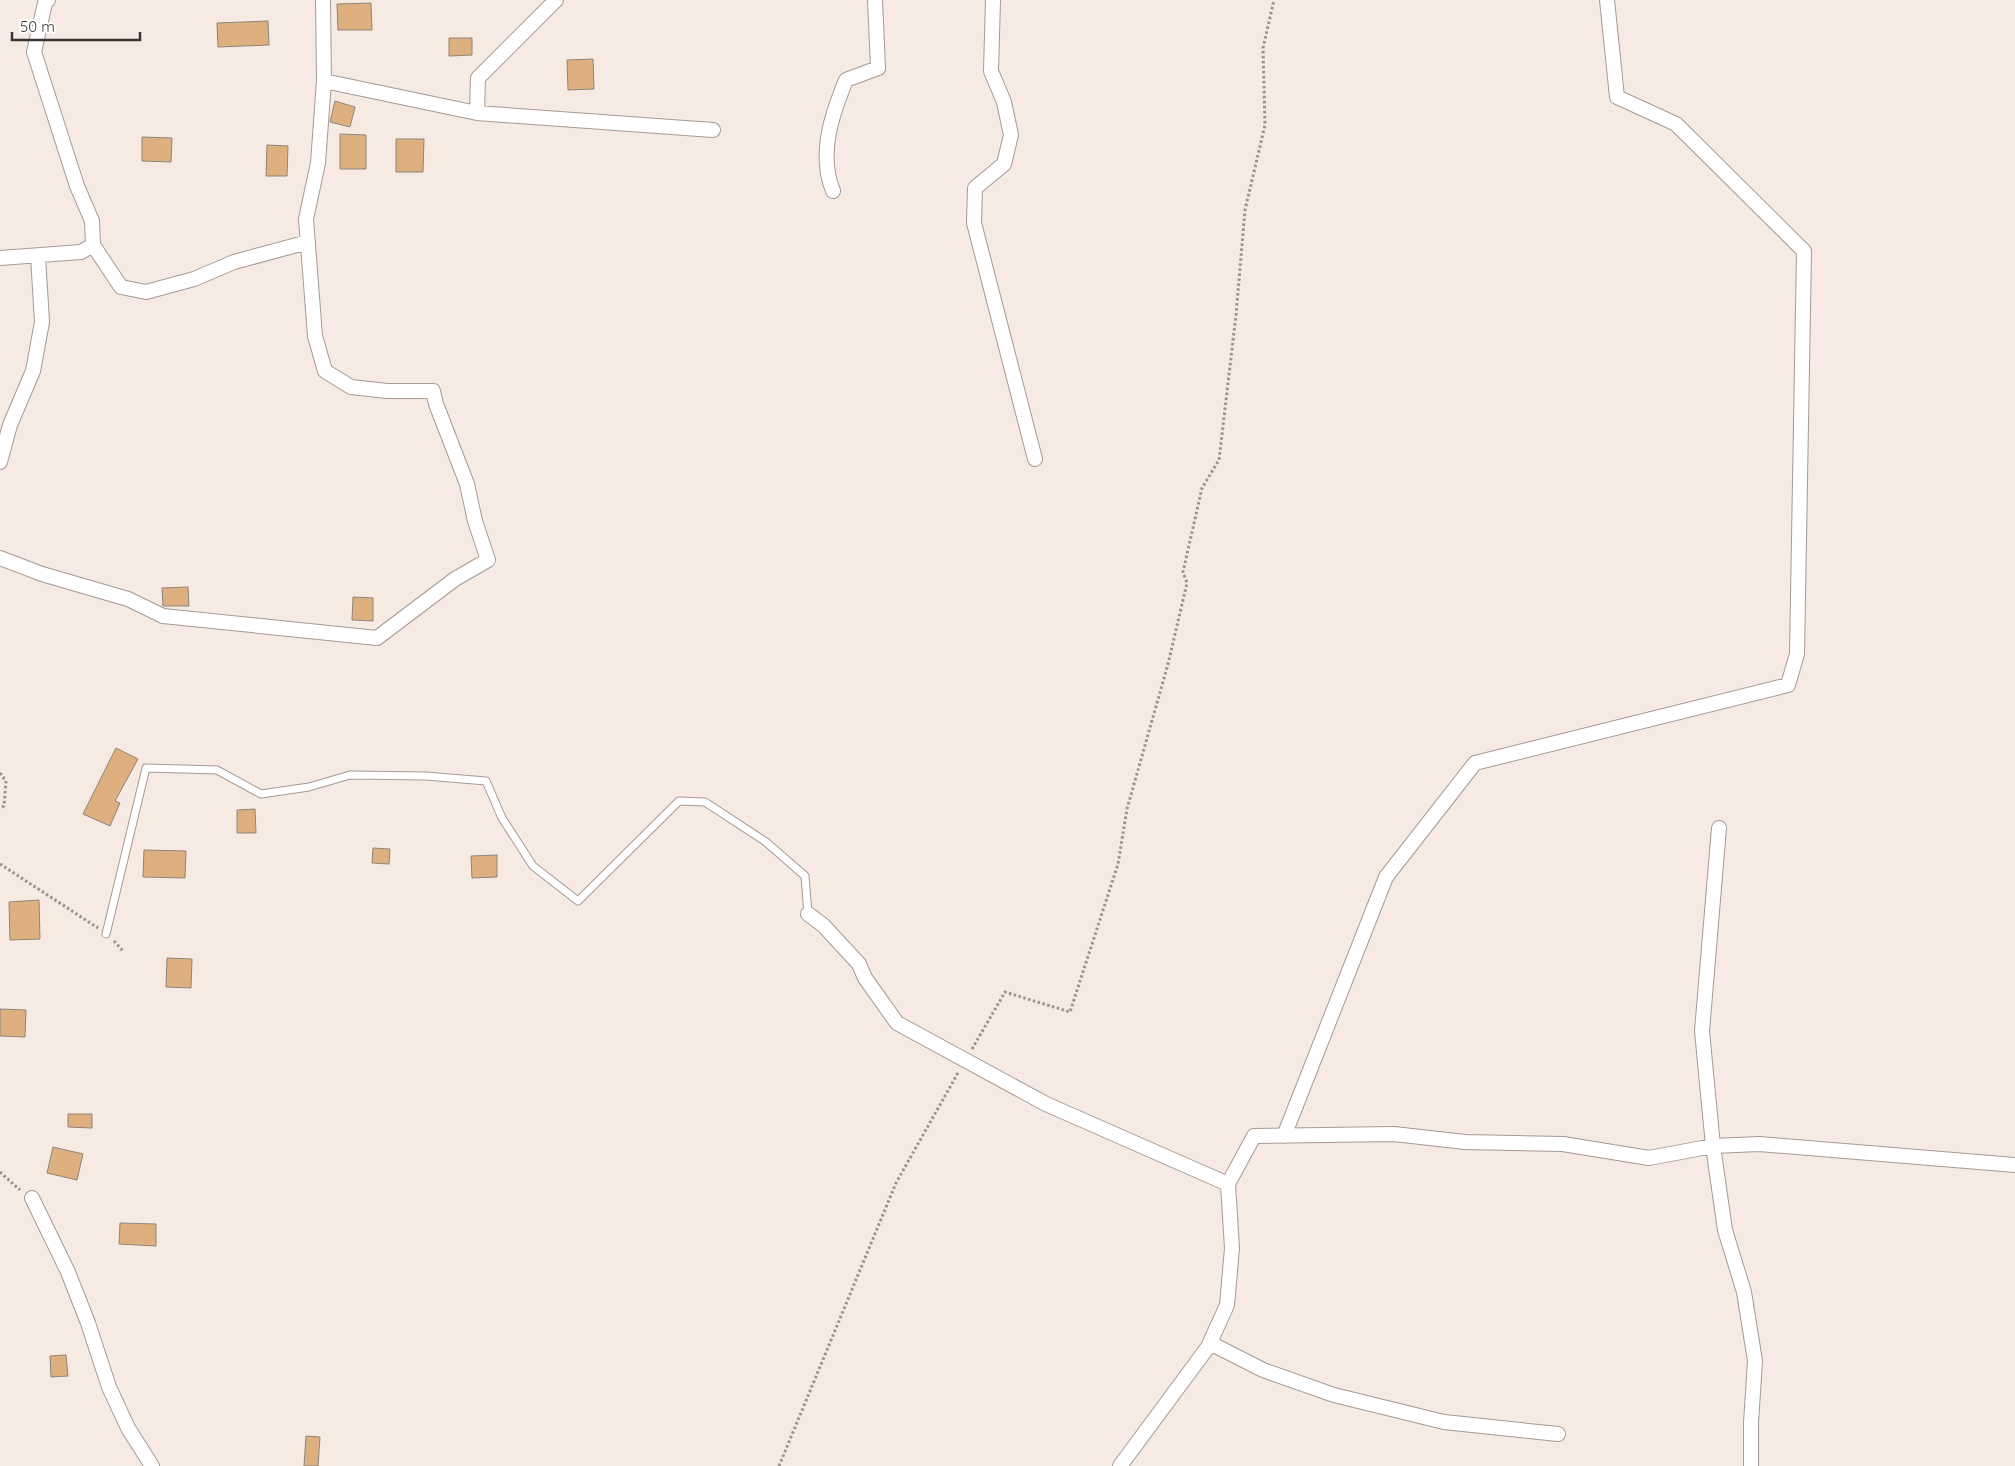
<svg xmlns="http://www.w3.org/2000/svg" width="2015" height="1466" font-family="Quicksand,sans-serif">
  <rect width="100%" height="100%" fill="#f7eae2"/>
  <!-- building -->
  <path fill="#deb080" stroke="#8d847a" d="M371,3L372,30H338L337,4Z
    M268,21L269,45L218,47L217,23Z
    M449,38H472V55L449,56Z
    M593,59L594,89L568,90L567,60Z
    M335,101L355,107L350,127L330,122Z
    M340,134L366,135V169H340Z
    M142,137L172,138L171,162L142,161Z
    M396,139H424L423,172H396Z
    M267,145L288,146L287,176H266Z
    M188,587L189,606H163L162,588Z
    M353,597L373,598V621L352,620Z
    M116,748L138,759L115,801L120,803L110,826L83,814Z
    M255,809L256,833H237V810Z
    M373,848L390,849L389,864L372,863Z
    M144,850L186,851L185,878L143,877Z
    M497,855V877L472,878L471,856Z
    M39,900L40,939L10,940L9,902Z
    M167,958L192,959L191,988L166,987Z
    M0,1009L26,1010L25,1037L0,1036Z
    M68,1114H92V1128L68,1127Z
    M53,1147L83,1154L77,1180L47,1173Z
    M120,1223L156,1224V1246L119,1244Z
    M66,1355L68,1376L51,1377L50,1356Z
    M306,1436L320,1437L318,1466H304Z"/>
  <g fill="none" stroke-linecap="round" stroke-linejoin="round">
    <defs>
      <path id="lane" d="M106,934L146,768L217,770L261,794L309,787L350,775L426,776L486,781L502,818L533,866L578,901L679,801L705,802L766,842L805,876L808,914"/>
      <path id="street" d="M993,0L991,71L1004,102L1011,135L1004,164L975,188L974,223L1035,459
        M324,81L477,113L478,78L556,0
        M477,113L713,130
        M833,191C818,154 832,114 846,80L878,68L875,0
        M93,245L121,287L146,292L194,279L234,262L308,242
        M0,258L81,252L93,245L92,221L77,186L34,52L45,3L48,0
        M0,462L10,425L33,371L42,322L38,256
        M0,558L42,574L128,599L163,616L377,638L455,579L488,560L475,521L467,484L436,404L433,391H387L351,387L325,371L315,336L306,219L318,163L324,81L323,0
        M808,914L823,925L859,964L865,978L897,1023L1046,1104L1228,1184L1254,1136L1394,1134L1465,1142L1563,1144L1649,1158L1713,1146L1702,1031L1719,828
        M1284,1136L1386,877L1475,763L1788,685L1797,654L1804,251L1676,124L1617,97L1607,0
        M32,1198L68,1272L88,1323L109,1387L128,1428L152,1466
        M1210,1343L1263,1370L1334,1395L1444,1422L1558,1434
        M1120,1466L1208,1347L1227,1305L1232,1248L1228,1184
        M1751,1466V1423L1755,1361L1744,1292L1725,1230L1713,1146L1759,1144L2015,1165"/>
    </defs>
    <!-- lane casing -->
    <use href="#lane" stroke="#a69a92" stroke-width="9"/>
    <!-- street casing -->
    <use href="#street" stroke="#a69a92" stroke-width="16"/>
    <!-- path -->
    <path stroke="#9b928d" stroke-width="3" stroke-dasharray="2.5 2.5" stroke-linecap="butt" d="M0,773L6,781L4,806L0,808
      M0,864L98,928
      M114,941L124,952
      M972,1049L1005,992L1070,1012L1118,864L1127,809L1168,664L1187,583L1183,572L1202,488L1219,460L1236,315L1245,210L1265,125L1263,48L1274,0
      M0,1172L20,1190
      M779,1466L896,1183L959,1071"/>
    <!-- lane -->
    <use href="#lane" stroke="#fff" stroke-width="7"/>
    <!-- street -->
    <use href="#street" stroke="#fff" stroke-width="14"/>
  </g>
  <!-- scale -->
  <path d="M12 32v8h128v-8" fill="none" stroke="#393431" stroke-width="2.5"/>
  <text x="20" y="32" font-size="15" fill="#393431" stroke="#ffffff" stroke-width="4" paint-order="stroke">50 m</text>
</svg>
